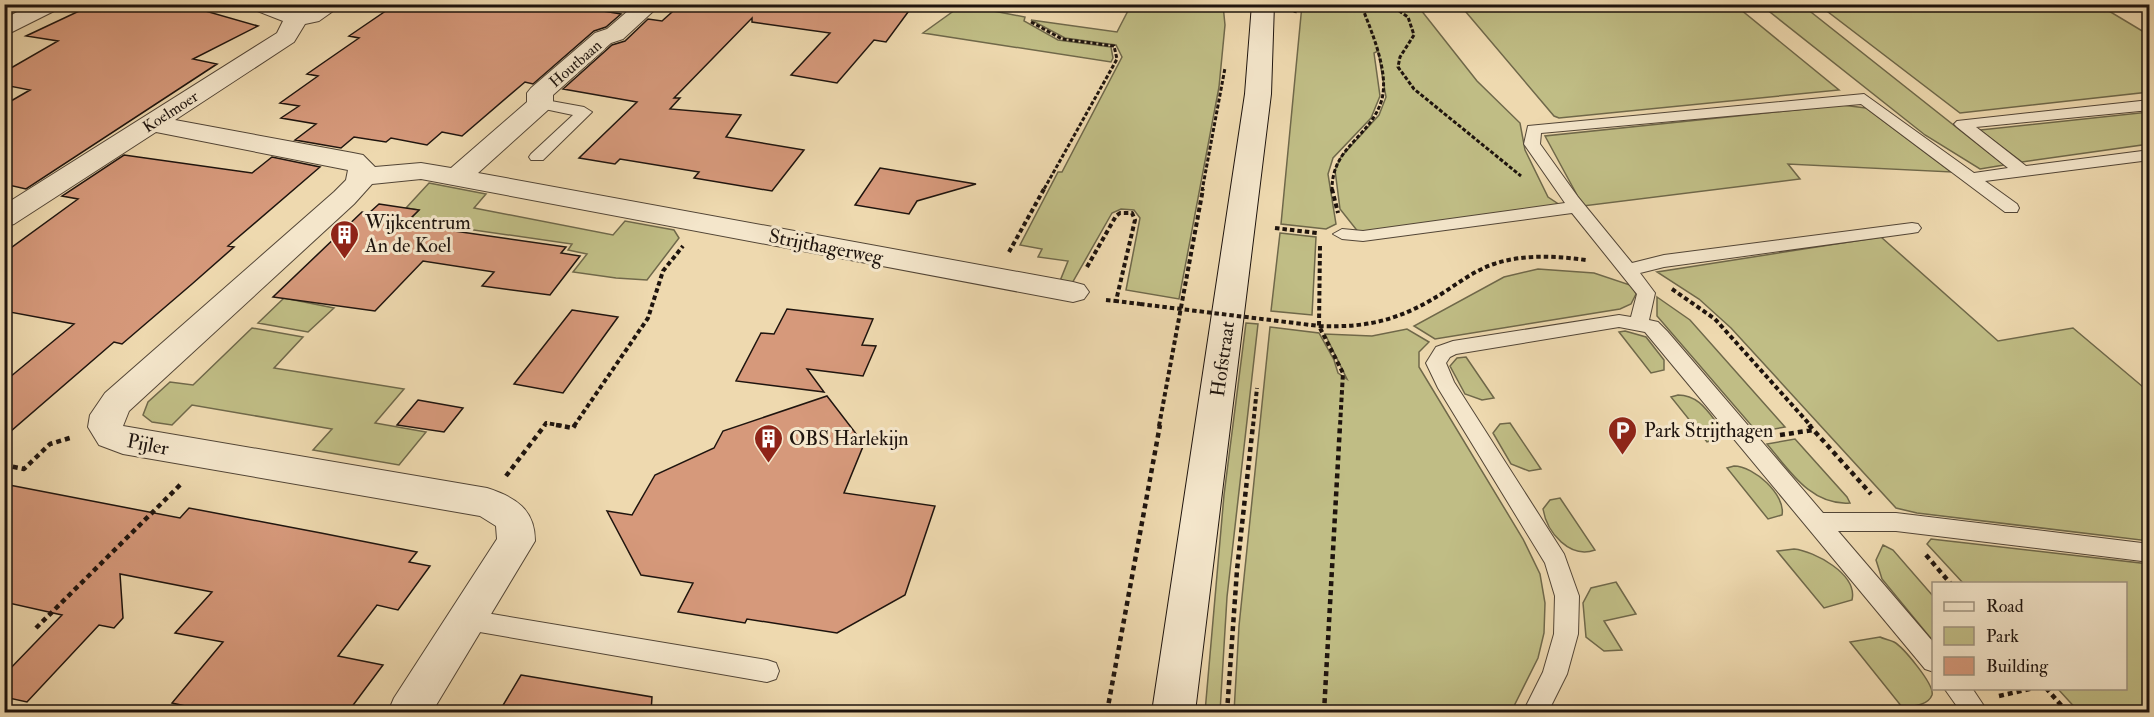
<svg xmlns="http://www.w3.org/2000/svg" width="2154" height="717" font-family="'IM FELL Double Pica',serif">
  <rect width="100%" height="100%" fill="#eed9af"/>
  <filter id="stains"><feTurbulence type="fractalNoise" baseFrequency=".00333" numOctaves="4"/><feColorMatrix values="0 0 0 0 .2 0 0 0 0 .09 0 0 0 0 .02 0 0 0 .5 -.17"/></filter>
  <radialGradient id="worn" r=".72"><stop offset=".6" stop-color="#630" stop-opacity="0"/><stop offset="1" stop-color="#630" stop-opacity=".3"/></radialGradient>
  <!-- green -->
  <path fill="#c0bd85" stroke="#6f684a" stroke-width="1.5" d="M962,5L1025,17L1024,21L1058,40L1111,47L1113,58L1111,62L923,33Z
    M1131,5H1223L1225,25L1219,87L1179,299L1126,290L1140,218L1134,210L1121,209L1112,213L1071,285L1058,286L1068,261L1038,257L1042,249L1020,245L1058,172H1062L1122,57L1116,45L1065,38L1031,20L1117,32Z
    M1302,5H1417L1477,81L1520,123L1525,150L1548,197L1560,205L1359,233L1340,209L1335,170L1341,157L1379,115L1386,97L1378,51L1374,53L1380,96L1371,118L1333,158L1328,174L1336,224L1326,229L1281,224Z
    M1460,5H1735L1839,90L1559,118L1554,116Z
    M1761,5H1802L2004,165L1980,169L1925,135Z
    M1819,5H2099L2149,35V92L1960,113Z
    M1842,105L1866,108L1951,172L1788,164L1800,179L1583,206L1545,136Z
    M2149,112V144L2022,162L1980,130Z
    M429,183L486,194L474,208L613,235L625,221L674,230L679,238L647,280L616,278L573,272L587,254L568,250L572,244L453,227L449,230L412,225L417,220L410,219L419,210L406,208Z
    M1280,233L1316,237L1312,315L1271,311Z
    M1881,237L1998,341L2073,328L2149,392V541L1917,513L1896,508L1731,328L1699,299L1657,272Z
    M1538,269L1594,273L1633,286L1636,294L1631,304L1620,309L1435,339L1414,326L1504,277Z
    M1657,297L1690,320L1785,427L1757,432L1657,316Z
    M284,298L334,308L308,332L258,323Z
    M1246,323L1258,324L1227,597L1220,712H1205L1224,495Z
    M1270,327L1319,333L1334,360L1338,373L1347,379L1325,334L1372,336L1407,329L1429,342L1419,352V367L1523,539L1540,574L1545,603L1544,633L1538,658L1511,712H1234L1239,626Z
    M252,328L303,337L274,368L404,389L375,423L426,432L399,465L313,450L332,429L192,405L172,425L152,422L143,415L148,402L170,382L193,385Z
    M1625,331L1646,337L1664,360V370L1651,373L1619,332Z
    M1466,357L1494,398L1482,400L1465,394L1450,366L1457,358Z
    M1678,395C1699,395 1708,412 1720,427L1722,432L1720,438L1707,442L1671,397Z
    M1510,423L1541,469L1529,471L1511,464L1493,433L1500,424Z
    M1795,439L1847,497L1850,503C1811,506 1789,470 1767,444Z
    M1734,466C1754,466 1786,495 1782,515L1768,519L1727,468Z
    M1560,498L1595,550C1570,559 1547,533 1543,509L1550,500Z
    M1931,539L2149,564V712H2079L2058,689L2126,688V584L1963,583L1927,544Z
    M1883,545L1893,550L1933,596V641L1882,579L1876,560Z
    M1794,549C1814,551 1858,574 1852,600L1824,608L1777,551Z
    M1616,582L1636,614L1604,621L1622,650L1604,651L1586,637L1583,603L1591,588Z
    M1880,637C1884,639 1890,640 1894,642C1903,647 1935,685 1932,695C1928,706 1912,706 1902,707L1850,642Z"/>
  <!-- building -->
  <path fill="#d6997b" stroke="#1e140e" stroke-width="1.5" d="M94,4H181L258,26L193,59L217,64L26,189L4,184V105L30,90L4,85V72L58,41L26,36Z
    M396,4H561L621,14L606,27L594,31L533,84L525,82L462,136L442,132L427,145L391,138L386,142L354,137L341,148L295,140L316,124L281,118L299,106L280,103L318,76L307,74L359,38L349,36Z
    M681,4H914L886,42L874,40L837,83L791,75L830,33L752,22V18L674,98H680L670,109L741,115L726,137L804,150L772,191L694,178L699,172L620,159L615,164L579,158L637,102L563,89L612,45L625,41L648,19L662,21Z
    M124,155L252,173L272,157L320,167L228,246L234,247L192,284L122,344L114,342L4,437V382L74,324L4,311V253L78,199L62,196Z
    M880,168L976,184L917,201L909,214L855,205Z
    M379,204L419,210L410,219L417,220L412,225L566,247L561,253L580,256L550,295L482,286L494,272L423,261L375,311L273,297L362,212L369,213Z
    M787,309L873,319L862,345L876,346L863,376L807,369L824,392L736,381L761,333L774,334Z
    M572,310L618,317L563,393L514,384Z
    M827,396L864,444L844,493L935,506L905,595L837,633L747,619L745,623L678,612L693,583L641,575L607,511L632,515L655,475L714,448L723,431Z
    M418,400L463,408L444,432L397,425Z
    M4,484L180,518L189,508L321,533L417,552L409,562L430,566L398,610L377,605L338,656L383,665L348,712H212L172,703L223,642L175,633L212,592L120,574L123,618L114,628L99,625L27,702L4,697V675L62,615L4,602Z
    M521,675L652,697L651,712H499Z"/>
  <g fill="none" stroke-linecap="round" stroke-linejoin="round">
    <defs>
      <path id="lane" d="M1864,94L1974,173L2008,168L1957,127L1954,124L1957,121L2150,100V110L1976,127L2026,166L2150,150V160L1985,181L2017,204L2019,208L2017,212H2005L1861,104L1541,133L1540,144L1578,197L1632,263L1664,255L1912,223L1918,224L1921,228L1918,232L1912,233L1664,267L1640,273L1655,293L1649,320L1658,322L1667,331L1823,513H1896L2150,544V562L1896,531H1838L1934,643V672L1925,669L1645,332L1619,327L1456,354L1450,357L1446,363L1454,382L1564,554L1579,596L1578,634L1567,674L1548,712H1523L1543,672L1554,634L1555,596L1545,563L1438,388L1426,363L1436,347L1453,341L1619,315L1631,317L1637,294L1572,213L1363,241L1342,239L1333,234L1342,229L1363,231L1565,203L1524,144L1528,126Z
        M540,99L584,107L592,112L543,160H531L529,157L531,154L573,115L535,107L532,104L535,101Z
        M468,610L767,660L776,663L779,671L776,679L767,682L468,630L460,627L456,620L460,613Z
        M1944,688H1972L1988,712H1961Z"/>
      <path id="street" d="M32,4H61L58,9L4,36V19Z
        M249,4H284L300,11L314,4H343L319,21L305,24L294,42L175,120L353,153L363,155L375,167L421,163L451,168L527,102V93L531,88L595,33L607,29L636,4H661L623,39L611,43L553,95V104L549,109L478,173L1073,282L1084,285L1089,292L1084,299L1073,302L421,179L372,184L354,204L129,411L123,426L487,488C515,497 535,509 535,541L432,712H388L394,698L497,539L496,526L480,516L123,454L99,445L88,427L90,415L105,393L334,192L346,180L348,170L156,132L14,224L4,227V205L277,33L283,21L252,9Z
        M994,4H1023L1020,9H997Z"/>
      <path id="secondary" d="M1252,4H1274L1271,94L1195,712H1152L1245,94Z"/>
    </defs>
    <!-- lane casing -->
    <use href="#lane" stroke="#524536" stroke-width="2"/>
    <!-- street casing -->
    <use href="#street" stroke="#524536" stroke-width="2"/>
    <!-- secondary casing -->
    <use href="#secondary" stroke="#1e140e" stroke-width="2"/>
    <!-- path-far2 -->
    <path stroke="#1e140e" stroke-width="3" stroke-dasharray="4 2" stroke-linecap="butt" d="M1389,4L1408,17L1414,35L1400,57L1398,67L1414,89L1521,176
      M1295,13L1296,4
      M1031,22L1062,39L1114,46L1117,59L1043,191
      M1202,191L1225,68
      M1332,191C1331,146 1371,138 1382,99C1389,70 1371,31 1361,4"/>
    <!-- path-far1 -->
    <path stroke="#1e140e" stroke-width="4" stroke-dasharray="4.5 3" stroke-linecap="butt" d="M1332,189L1338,213
      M1275,228L1317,233
      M1320,246L1319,326L1343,373L1340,426
      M1009,252L1044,189
      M1087,267L1116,216L1120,213H1132L1135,220L1116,301L1140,304
      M1672,289L1715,319L1811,426
      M1106,300L1116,301
      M1319,326C1371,328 1402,319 1446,291C1461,281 1476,270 1494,264C1523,254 1556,256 1586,260
      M544,426L546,423L564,426
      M574,426L648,318L663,271L683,246
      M1159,426L1203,189
      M1253,426L1257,388"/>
    <!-- path -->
    <path stroke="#1e140e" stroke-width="4.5" stroke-dasharray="5 4" stroke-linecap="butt" d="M556,425L573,428L575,425
      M1809,425L1871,494
      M1780,435L1813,430
      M4,465L24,469L50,444L73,437
      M506,476L545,425
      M1926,555L1951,584
      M36,628L181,484
      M2046,688L2067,712
      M1999,696L2034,688
      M1107,712L1160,425
      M1227,712L1237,570L1253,425
      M1324,712L1340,425"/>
    <!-- lane -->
    <use href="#lane" fill="#f4e6cb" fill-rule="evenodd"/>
    <!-- street -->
    <use href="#street" fill="#f4e6cb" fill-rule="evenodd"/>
    <!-- secondary -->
    <use href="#secondary" fill="#f4e6cb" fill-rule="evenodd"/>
    <!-- path-bridge -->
    <path stroke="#1e140e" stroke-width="4" stroke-dasharray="4.5 3" stroke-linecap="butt" d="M1140,304L1319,326"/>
  </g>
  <!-- icons -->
  <defs>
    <symbol id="building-pin" viewBox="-11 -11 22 30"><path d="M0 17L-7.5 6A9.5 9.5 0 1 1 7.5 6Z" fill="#8f2418" stroke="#f4e6cb"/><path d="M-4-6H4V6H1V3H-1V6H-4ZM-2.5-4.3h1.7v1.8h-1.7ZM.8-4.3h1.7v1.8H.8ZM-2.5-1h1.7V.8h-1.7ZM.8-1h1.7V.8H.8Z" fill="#fff"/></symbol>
    <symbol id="parking-pin" viewBox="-11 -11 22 30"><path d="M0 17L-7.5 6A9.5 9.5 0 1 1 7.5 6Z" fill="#8f2418" stroke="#f4e6cb"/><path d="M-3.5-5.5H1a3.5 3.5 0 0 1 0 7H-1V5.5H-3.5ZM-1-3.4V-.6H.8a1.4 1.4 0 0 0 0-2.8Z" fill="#fff"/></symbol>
  </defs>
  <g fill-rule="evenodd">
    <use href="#building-pin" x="328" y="218" width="33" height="45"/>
    <use href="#parking-pin" x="1606" y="414" width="33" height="45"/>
    <use href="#building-pin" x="752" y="422" width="33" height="45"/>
  </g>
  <g text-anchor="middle" stroke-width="6" stroke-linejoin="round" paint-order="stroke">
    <!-- far-street labels -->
    <g font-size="16" fill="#1e140e" stroke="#f4e6cb">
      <text transform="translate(575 63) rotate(-41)" y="6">Houtbaan</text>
      <text transform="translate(170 111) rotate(-33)" y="6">Koelmoer</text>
    </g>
    <!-- poi labels -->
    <g font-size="20" fill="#1e140e" stroke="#f4e6cb" text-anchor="start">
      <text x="365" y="229">Wijkcentrum<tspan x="365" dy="23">An de Koel</tspan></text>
      <text x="1644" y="437">Park Strijthagen</text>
      <text x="789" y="445">OBS Harlekijn</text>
    </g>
    <!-- street labels -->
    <g font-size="20" fill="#1e140e" stroke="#f4e6cb">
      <text transform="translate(826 246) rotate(11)" y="7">Strijthagerweg</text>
      <text transform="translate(1222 359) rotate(-82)" y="7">Hofstraat</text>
      <text transform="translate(148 444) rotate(11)" y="7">Pijler</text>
    </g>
  </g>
  <!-- margin -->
  <rect width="2154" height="717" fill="none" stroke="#eed9af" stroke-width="24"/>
  <rect x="6" y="6" width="2142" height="705" fill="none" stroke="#1e140e" stroke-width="3"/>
  <rect x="12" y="12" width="2130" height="693" fill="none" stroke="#1e140e" stroke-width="1.5"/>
  <!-- legend -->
  <rect x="1932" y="582" width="195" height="108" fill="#f4e6cb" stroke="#9e927f" stroke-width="1.5"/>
  <rect x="1944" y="602" width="30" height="9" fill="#f4e6cb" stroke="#9e927f" stroke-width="1.5"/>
  <text x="1986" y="612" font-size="18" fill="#1e140e">Road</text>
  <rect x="1944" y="627" width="30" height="18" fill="#c0bd85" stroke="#9e927f" stroke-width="1.5"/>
  <text x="1986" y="642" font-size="18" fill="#1e140e">Park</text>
  <rect x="1944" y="657" width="30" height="18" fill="#d6997b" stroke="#9e927f" stroke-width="1.5"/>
  <text x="1986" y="672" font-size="18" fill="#1e140e">Building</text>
  <rect width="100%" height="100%" filter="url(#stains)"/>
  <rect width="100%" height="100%" fill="url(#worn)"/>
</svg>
